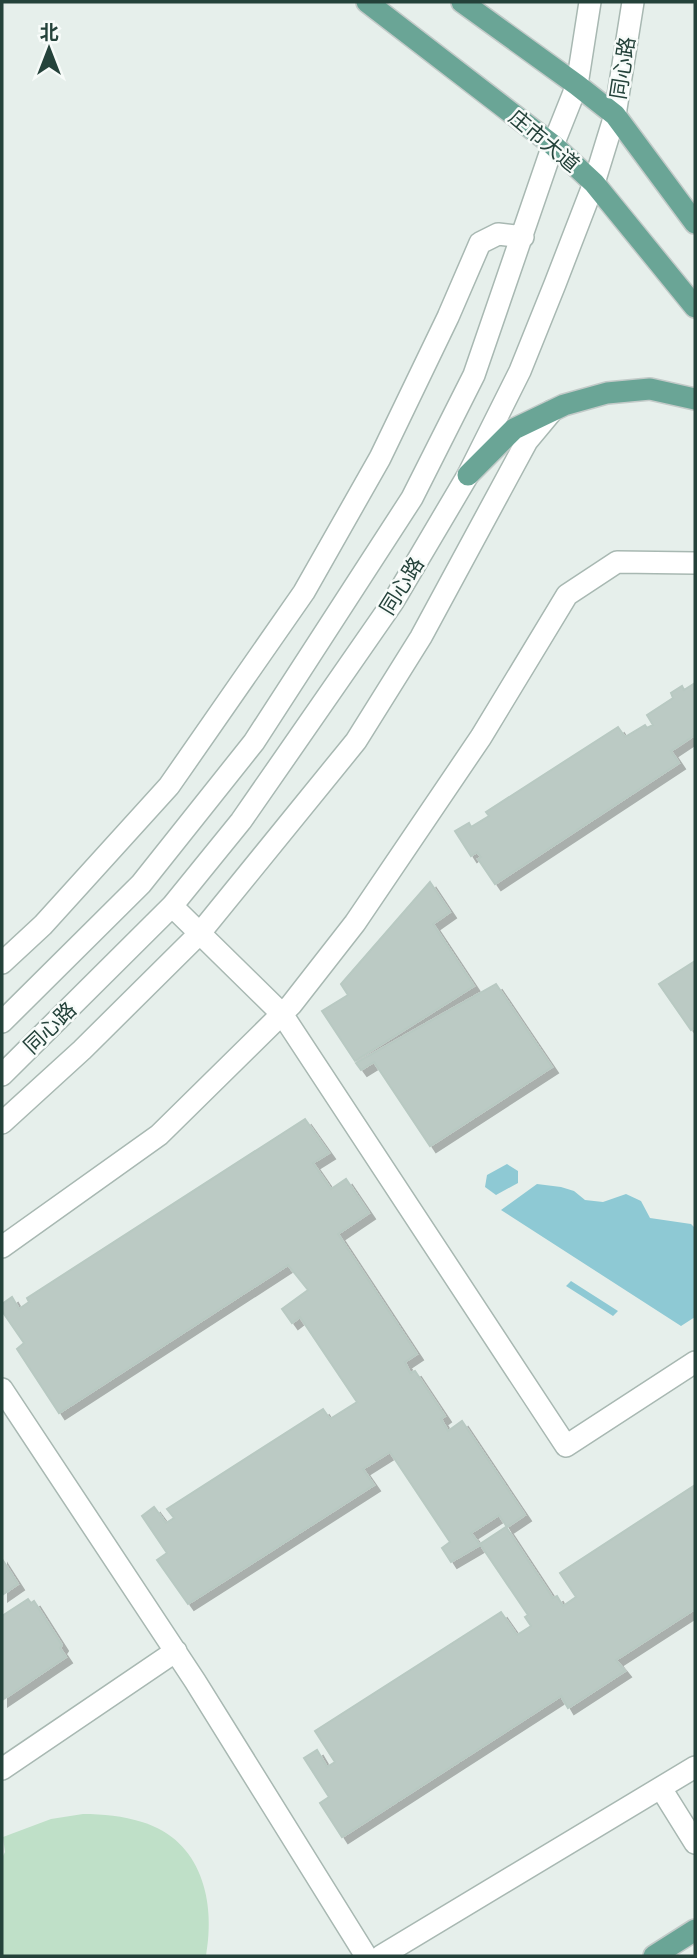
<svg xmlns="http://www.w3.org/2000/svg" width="697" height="1958" font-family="'Space Grotesk','Noto Sans SC',sans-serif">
  <defs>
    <filter id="shadow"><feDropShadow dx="6" dy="6" stdDeviation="0" flood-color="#0004"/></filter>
  </defs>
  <rect width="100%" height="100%" fill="#e6efeb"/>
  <!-- green -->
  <path fill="#bfe0c8" d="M83,1814C103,1814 123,1816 142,1822C202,1840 216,1902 206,1956H2V1858L5,1852L3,1837L51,1819Z"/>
  <!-- water -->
  <path fill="#8ec9d4" d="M507,1164L518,1171V1183L496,1195L485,1187L487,1175Z
    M537,1184L561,1187L574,1191L585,1200L603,1202L626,1194L641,1201L650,1218L691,1224L695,1228V1317L681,1326L501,1210Z
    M571,1281L618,1311L613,1316L566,1286Z"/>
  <!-- building -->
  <path fill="#bbcac4" stroke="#b8c9c2" stroke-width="2" filter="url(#shadow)" d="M695,683V735L671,751L679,763L495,884L478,859L481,857L477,852L471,856L455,831L469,823L471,827L489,816L486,812L618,727L625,737L645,725L647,728L653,725L647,715L673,698L671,693L682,686L684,690Z
    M430,882L450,912L433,924L474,986L355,1061L322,1011L348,995L341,984Z
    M695,961V1027L691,1030L659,984Z
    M496,984L552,1067L430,1146L374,1062L361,1070L356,1063Z
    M305,1119L329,1153L313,1163L331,1189L346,1179L369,1213L338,1234L417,1354L405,1362L410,1373L415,1371L445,1416L441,1419L448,1431L462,1421L525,1515L507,1527L499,1515L471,1533L480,1545L451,1562L442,1548L450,1542L390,1452L363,1469L374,1485L188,1604L157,1560L167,1553L142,1516L154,1507L166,1523L174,1518L167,1509L323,1409L330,1419L357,1402L300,1317L292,1323L282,1309L308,1290L288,1265L59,1413L17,1349L24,1343L2,1311V1304L12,1297L19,1309L29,1302L27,1298Z
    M695,1485V1609L616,1660L625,1671L568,1708L561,1696L342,1837L320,1803L329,1797L304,1758L317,1750L327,1767L335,1762L315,1731L501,1612L517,1635L531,1626L525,1617L528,1615L480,1544L506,1527L553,1598L557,1596L563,1606L576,1597L560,1573Z
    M2,1559L18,1584L2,1595Z
    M28,1599L31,1603L34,1601L62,1645L60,1648L66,1657L2,1700V1616Z"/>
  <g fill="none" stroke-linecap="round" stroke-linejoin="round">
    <defs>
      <path id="minor" d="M172,906L282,1014L566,1446L695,1362
        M2,963L43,925L169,786L304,592L380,458L448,317L480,243L498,234L523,237
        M2,1022L141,884L254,742L412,498L474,375L553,145L577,85L590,2
        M2,1075L172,906L241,821L393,602L468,475L520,371L555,284L594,183L615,115L633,2
        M2,1123L82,1050L200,933L356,741L421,637L527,441L552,411
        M2,1247L159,1135L291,1005L355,923L481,737L567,595L617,562L695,563
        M2,1389L195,1681L366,1956
        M2,1769L176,1651
        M662,1790L695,1843
        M381,1956L695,1767"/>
      <path id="major" d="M367,2L553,145L594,183L695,307
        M462,2L577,85L615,115L695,223
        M468,475L514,429L564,405L607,393L650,389L695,399
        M654,1956L695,1930"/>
    </defs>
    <!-- minor casing -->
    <use href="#minor" stroke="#a8b8b2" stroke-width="24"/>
    <!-- major casing -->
    <use href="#major" stroke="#c2cac8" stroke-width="24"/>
    <!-- minor -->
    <use href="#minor" stroke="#fff" stroke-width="21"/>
    <!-- major -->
    <use href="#major" stroke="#6aa596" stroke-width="21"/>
  </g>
  <g text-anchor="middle" stroke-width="5" stroke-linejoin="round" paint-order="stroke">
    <!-- street labels -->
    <g font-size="21" fill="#24423a" stroke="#f7fbf9">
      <text transform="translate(623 68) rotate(-81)" y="7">同心路</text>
      <text transform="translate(544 141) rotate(40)" y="7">庄市大道</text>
      <text transform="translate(402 586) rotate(-58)" y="7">同心路</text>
      <text transform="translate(50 1028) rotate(-44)" y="7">同心路</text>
    </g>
  </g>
  <!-- border -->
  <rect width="697" height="1958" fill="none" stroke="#24423a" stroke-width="7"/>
  <!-- north arrow -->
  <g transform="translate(49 49)" stroke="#f7fbf9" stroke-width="5" paint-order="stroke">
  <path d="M0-5L12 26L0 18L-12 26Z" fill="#24423a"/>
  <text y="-10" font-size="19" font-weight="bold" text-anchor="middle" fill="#24423a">北</text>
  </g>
</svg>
